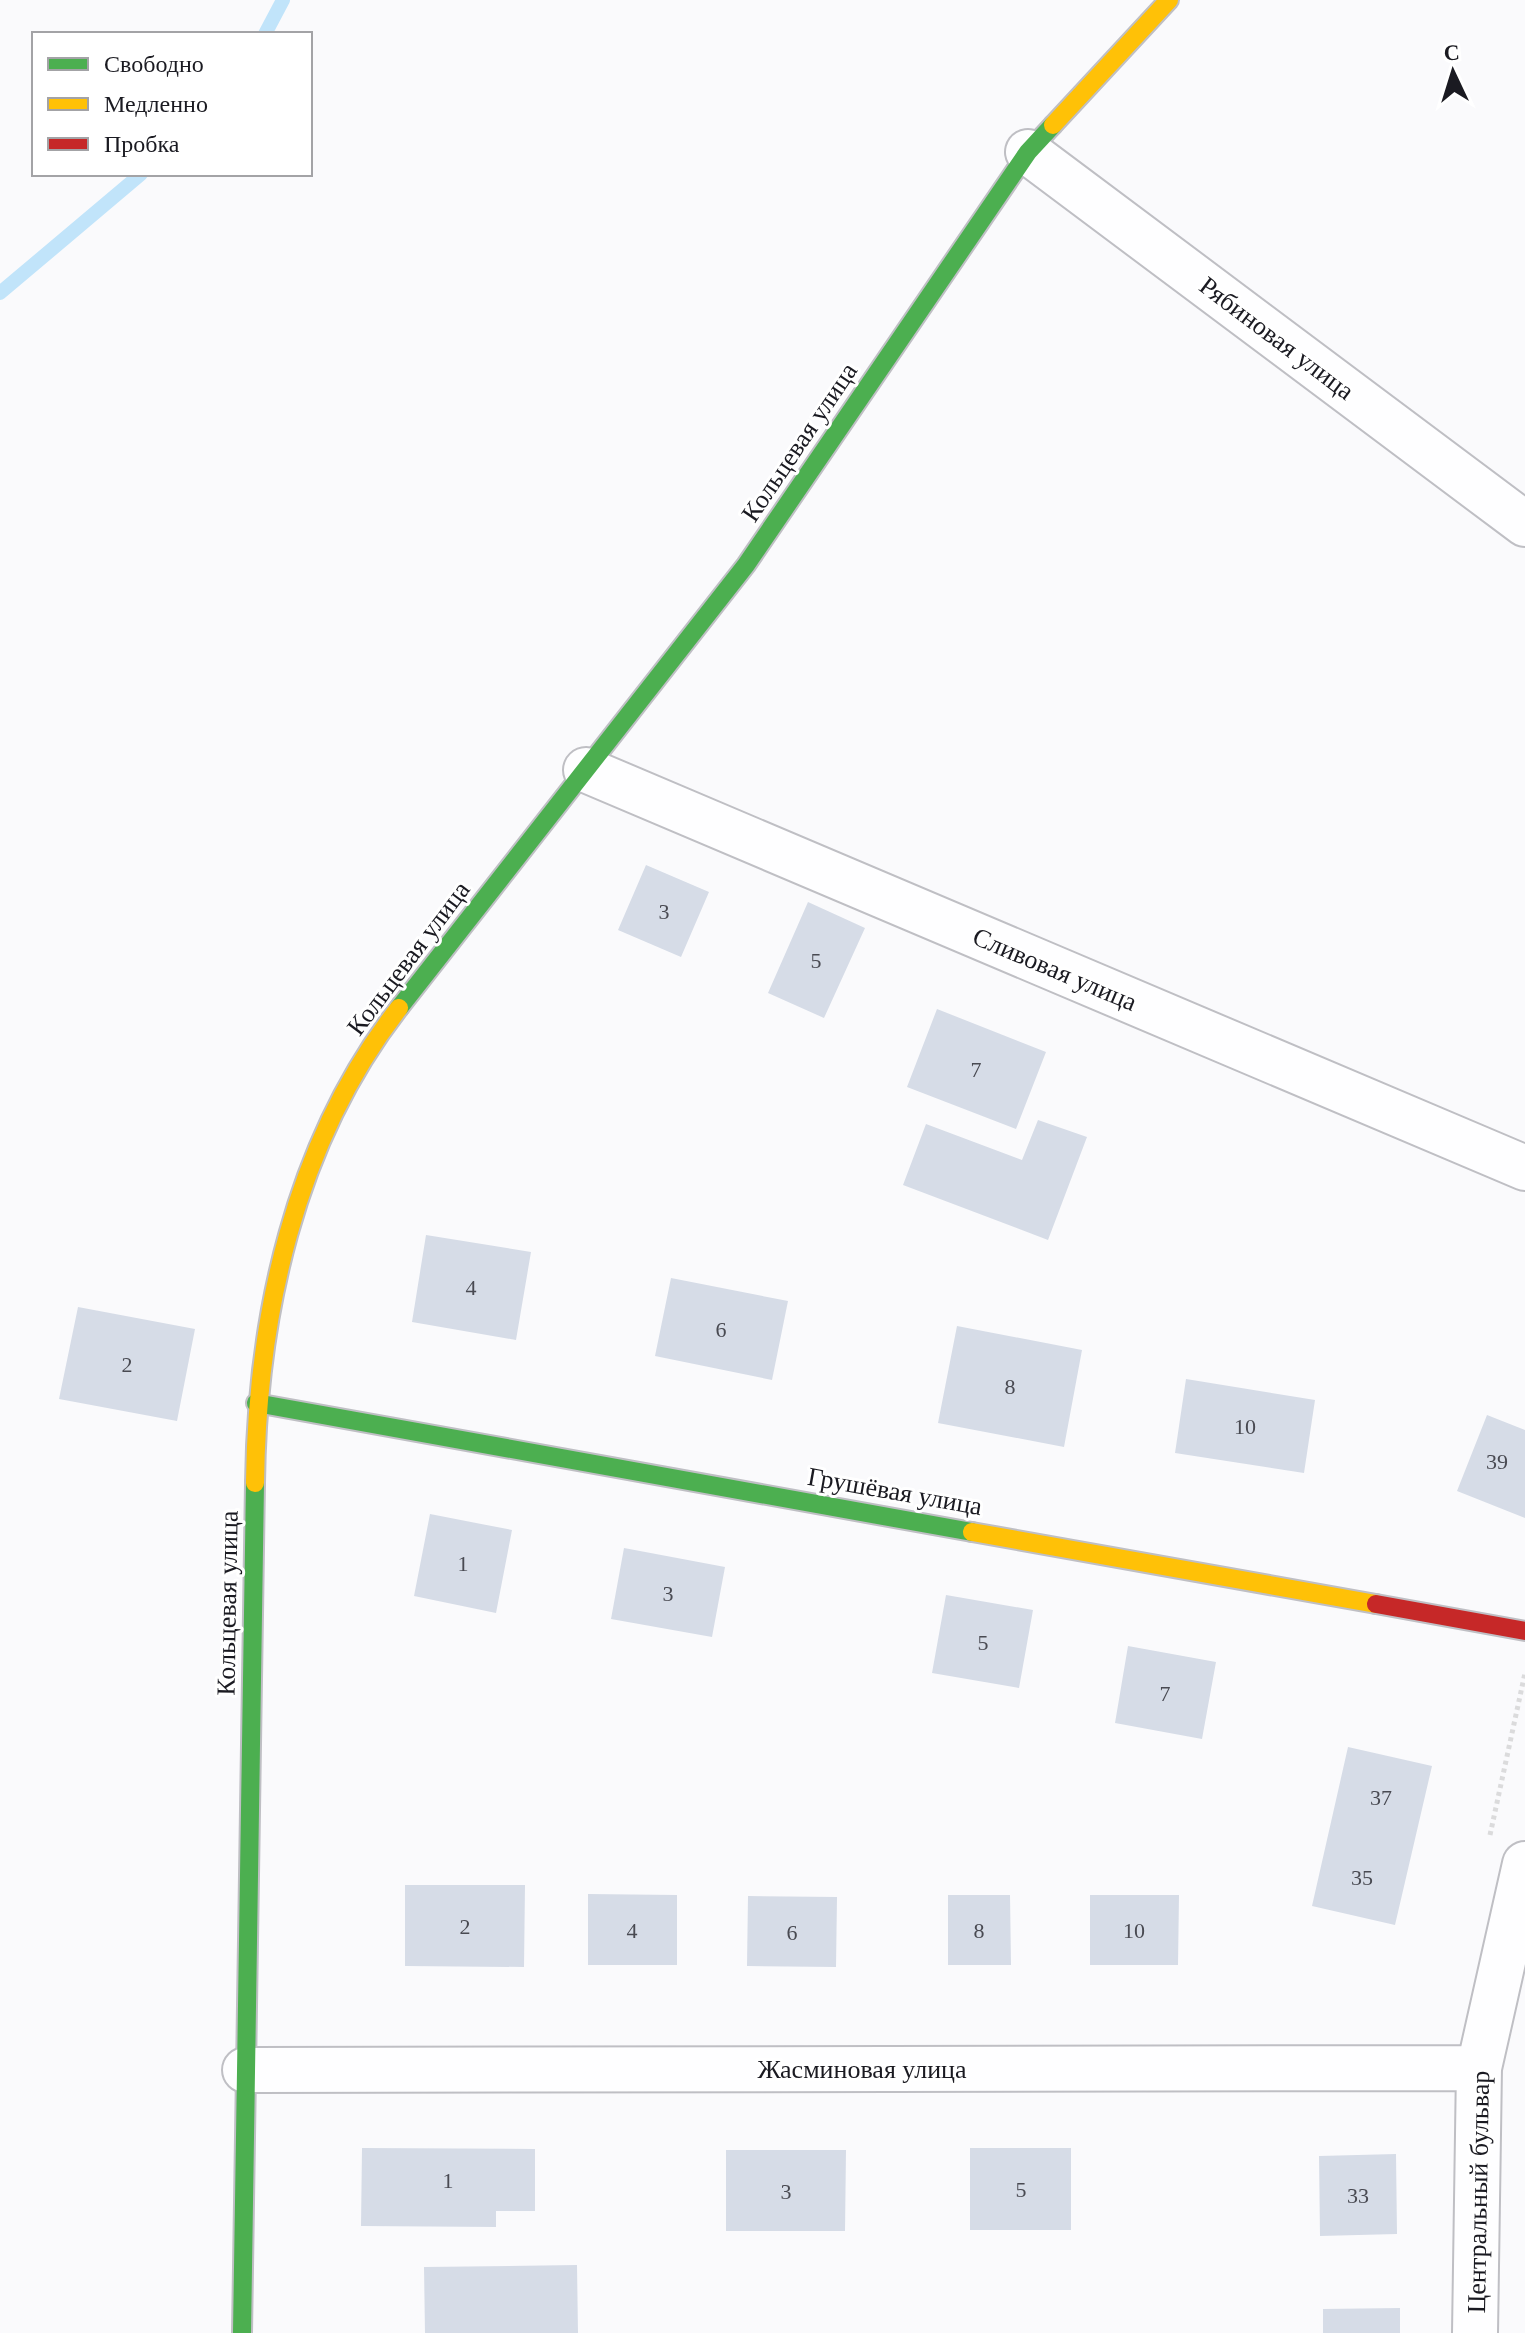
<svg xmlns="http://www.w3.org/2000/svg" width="1525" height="2333" font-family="Georgia,serif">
  <rect width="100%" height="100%" fill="#fafafc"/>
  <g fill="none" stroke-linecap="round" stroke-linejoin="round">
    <!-- stream -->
    <path stroke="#c1e4fa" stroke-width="14" d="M265,34L283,0
      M0,293L141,174"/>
  </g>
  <!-- building -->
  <path fill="#d6dce7" d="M646,865L709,892L681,957L618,930Z
    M808,902L865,928L824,1018L768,993Z
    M937,1009L1046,1052L1016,1129L907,1087Z
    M1038,1120L1087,1137L1048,1240L903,1185L926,1124L1022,1160Z
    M426,1235L531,1252L516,1340L412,1322Z
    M671,1278L788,1301L772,1380L655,1356Z
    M78,1307L195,1329L177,1421L59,1399Z
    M957,1326L1082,1350L1064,1447L938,1423Z
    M1186,1379L1315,1400L1304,1473L1175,1453Z
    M1487,1415L1525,1430V1518L1457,1491Z
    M430,1514L512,1530L496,1613L414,1596Z
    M624,1548L725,1567L712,1637L611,1619Z
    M946,1595L1033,1610L1019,1688L932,1673Z
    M1128,1646L1216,1662L1202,1739L1115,1723Z
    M1348,1747L1432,1766L1395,1925L1312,1906Z
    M405,1885H525L524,1967L405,1966Z
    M588,1894L677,1895V1965H588Z
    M948,1895H1010L1011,1965H948Z
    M1090,1895H1179L1178,1965H1090Z
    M748,1896L837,1897L836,1967L747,1966Z
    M362,2148L535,2149V2211H496V2227L361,2226Z
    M970,2148H1071V2230H970Z
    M726,2150H846L845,2231H726Z
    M1396,2154L1397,2234L1320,2236L1319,2156Z
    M577,2265L578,2333H425L424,2267Z
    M1400,2308V2333H1323V2309Z"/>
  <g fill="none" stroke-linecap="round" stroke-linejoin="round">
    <defs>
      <path id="street" d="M1028,152L1525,524
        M586,770L1525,1168
        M245,2070L1479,2068
        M1475,2333L1479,2068L1525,1864"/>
      <path id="fast" d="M399,1008L746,565L1028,152L1053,125
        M256,1403L972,1532
        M242,2333L255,1483"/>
      <path id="slow" d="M1053,125L1169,0
        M255,1483C257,1317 294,1143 399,1008
        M972,1532L1376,1604"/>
      <path id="jam" d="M1376,1604L1525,1631"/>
    </defs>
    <!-- street casing -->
    <use href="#street" stroke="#bfbfc4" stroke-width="48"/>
    <!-- fast casing -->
    <use href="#fast" stroke="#bfbfc4" stroke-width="22"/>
    <!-- slow casing -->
    <use href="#slow" stroke="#bfbfc4" stroke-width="22"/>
    <!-- jam casing -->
    <use href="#jam" stroke="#bfbfc4" stroke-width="22"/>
    <!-- path -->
    <path stroke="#dbdbdc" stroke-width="5" stroke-dasharray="4 4" stroke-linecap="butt" d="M1490,1835L1525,1673"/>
    <!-- street -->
    <use href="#street" stroke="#fefeff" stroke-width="44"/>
    <!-- fast -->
    <use href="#fast" stroke="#4caf50" stroke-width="18"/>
    <!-- slow -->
    <use href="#slow" stroke="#ffc107" stroke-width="18"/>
    <!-- jam -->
    <use href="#jam" stroke="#c62828" stroke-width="18"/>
  </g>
  <g text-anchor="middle" stroke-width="6" stroke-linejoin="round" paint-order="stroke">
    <!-- number labels -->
    <g font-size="22" fill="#494a52">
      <text x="664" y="919">3</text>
      <text x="816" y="968">5</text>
      <text x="976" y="1077">7</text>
      <text x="471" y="1295">4</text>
      <text x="721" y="1337">6</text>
      <text x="127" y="1372">2</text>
      <text x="1010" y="1394">8</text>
      <text x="1245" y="1434">10</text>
      <text x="1497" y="1469">39</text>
      <text x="463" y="1571">1</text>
      <text x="668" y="1601">3</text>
      <text x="983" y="1650">5</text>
      <text x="1165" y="1701">7</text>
      <text x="1381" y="1805">37</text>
      <text x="1362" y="1885">35</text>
      <text x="465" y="1934">2</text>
      <text x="632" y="1938">4</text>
      <text x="979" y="1938">8</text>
      <text x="1134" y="1938">10</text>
      <text x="792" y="1940">6</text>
      <text x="448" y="2188">1</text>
      <text x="1021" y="2197">5</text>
      <text x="786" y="2199">3</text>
      <text x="1358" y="2203">33</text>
    </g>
    <!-- street labels -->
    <g font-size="26" fill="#1a1a21" stroke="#fff">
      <text transform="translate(1277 338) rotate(37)" y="9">Рябиновая улица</text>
      <text transform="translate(799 442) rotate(-56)" y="9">Кольцевая улица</text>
      <text transform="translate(408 958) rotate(-53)" y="9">Кольцевая улица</text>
      <text transform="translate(1055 969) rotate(23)" y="9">Сливовая улица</text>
      <text transform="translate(895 1491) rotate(10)" y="9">Грушёвая улица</text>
      <text transform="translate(227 1603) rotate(-89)" y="9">Кольцевая улица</text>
      <text x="862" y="2078">Жасминовая улица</text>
      <text transform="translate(1478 2192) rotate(-89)" y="9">Центральный бульвар</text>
    </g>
  </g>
  <!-- legend -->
  <rect x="32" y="32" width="280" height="144" fill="#ffffff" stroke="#a3a3a6" stroke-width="2"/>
  <rect x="48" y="58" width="40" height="12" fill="#4caf50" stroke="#a3a3a6" stroke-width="2"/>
  <text x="104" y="72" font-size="24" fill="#1a1a21">Свободно</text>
  <rect x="48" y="98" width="40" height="12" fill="#ffc107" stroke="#a3a3a6" stroke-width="2"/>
  <text x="104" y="112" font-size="24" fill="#1a1a21">Медленно</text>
  <rect x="48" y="138" width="40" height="12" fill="#c62828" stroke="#a3a3a6" stroke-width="2"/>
  <text x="104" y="152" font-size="24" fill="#1a1a21">Пробка</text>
  <!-- north arrow -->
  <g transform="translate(1453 72) rotate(356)" stroke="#ffffff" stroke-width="6" paint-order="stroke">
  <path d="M0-6L14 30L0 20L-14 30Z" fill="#1a1a21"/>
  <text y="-12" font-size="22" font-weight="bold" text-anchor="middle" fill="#1a1a21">С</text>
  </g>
</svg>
